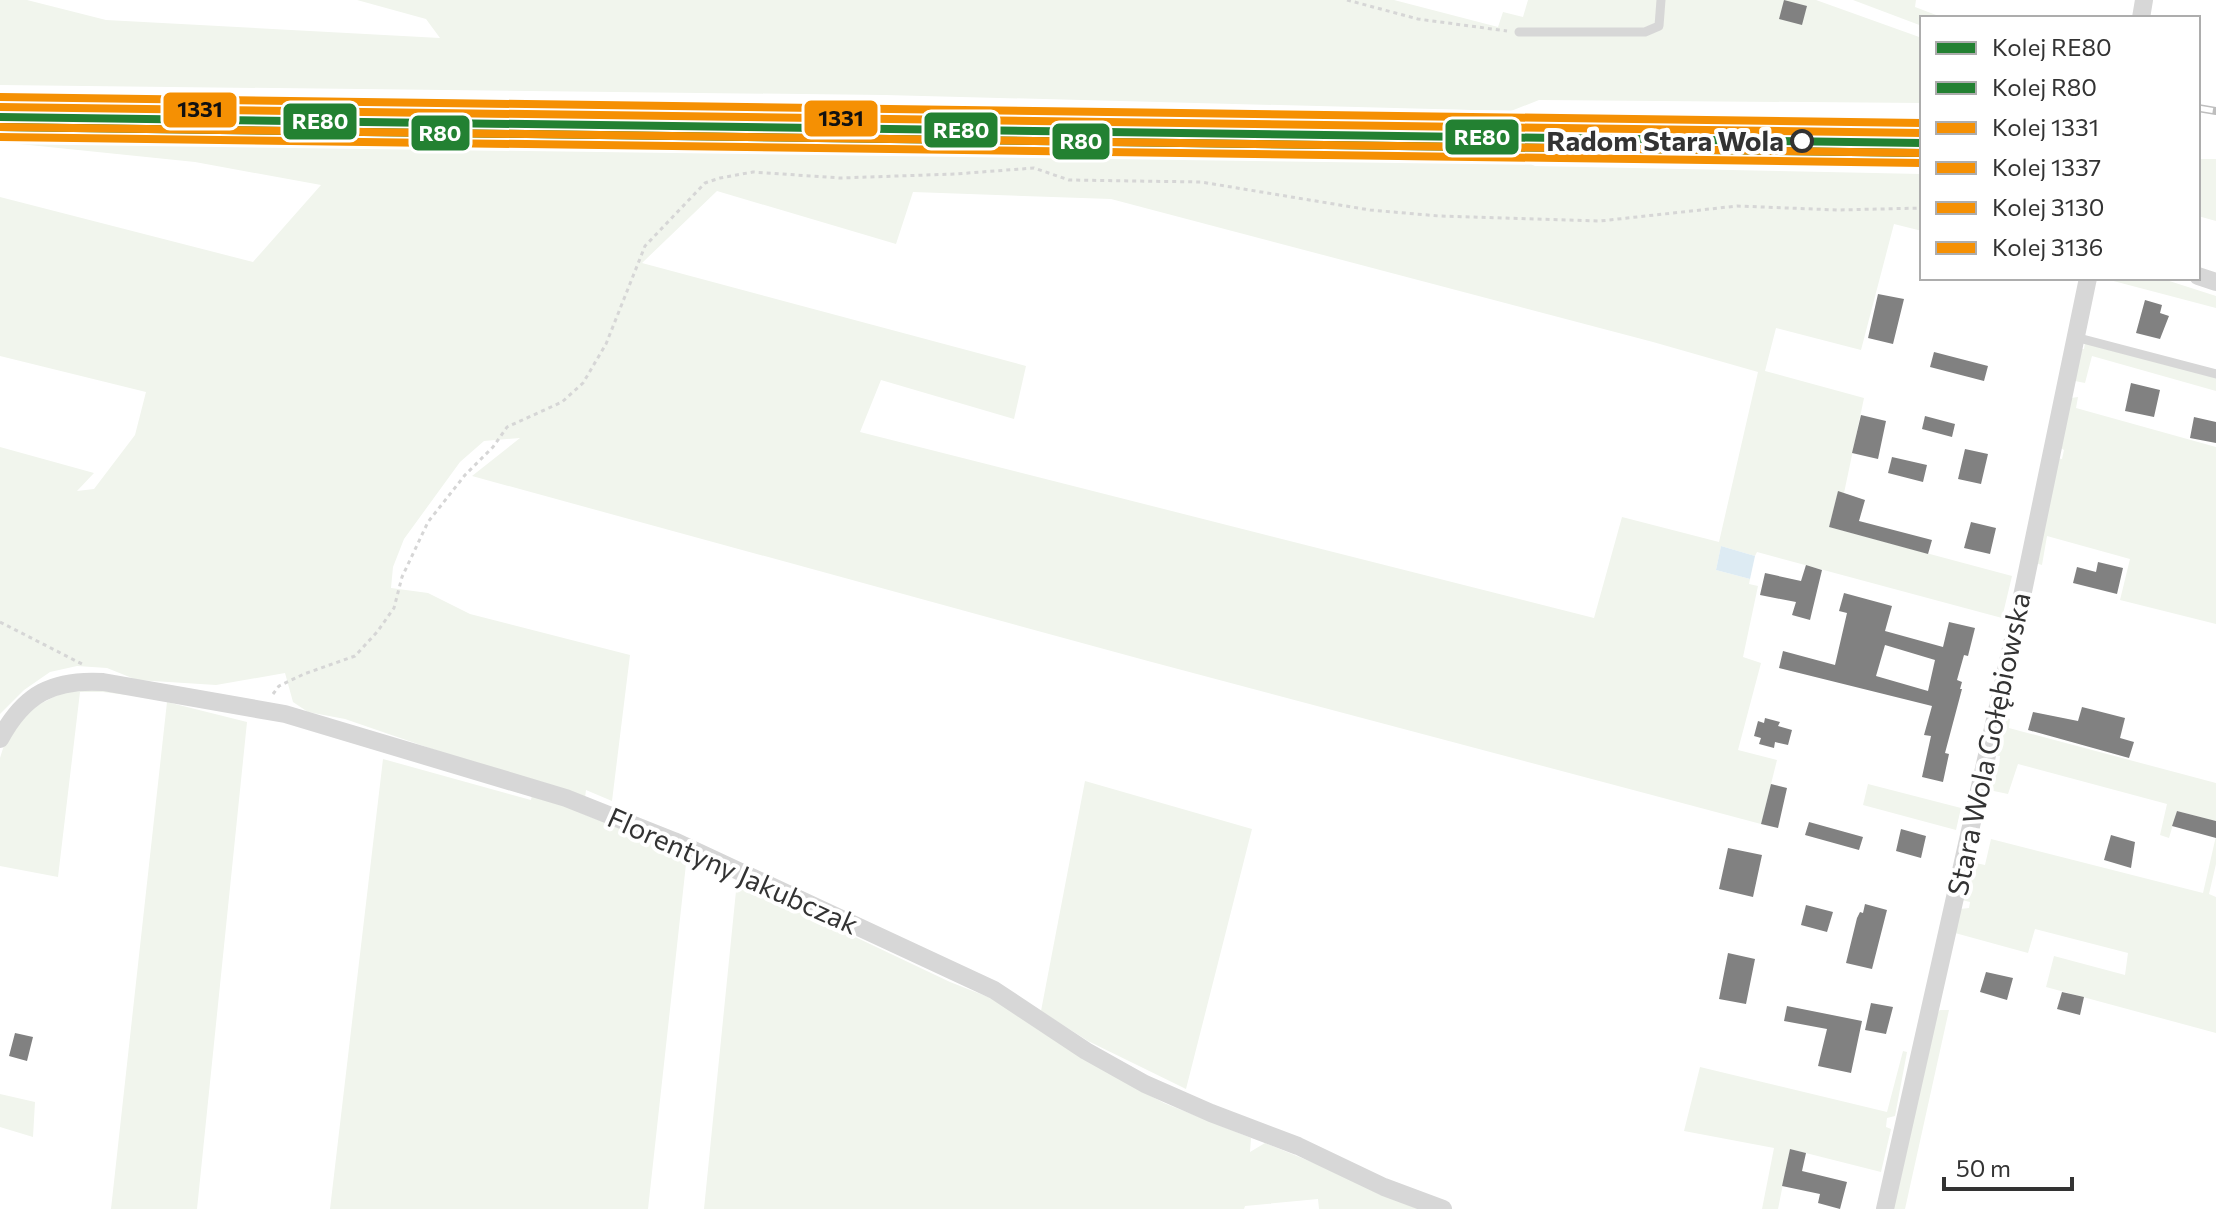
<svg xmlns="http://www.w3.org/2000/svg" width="2216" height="1209" font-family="Commissioner,sans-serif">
  <rect width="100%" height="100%" fill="#fff"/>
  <!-- green -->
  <path fill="#f1f5ed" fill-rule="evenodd" d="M0,0H27L106,20L440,38L426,19L357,0H1394L1498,27L1503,12L1523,17L1528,0H1816L1922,38V103L1539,100L1511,111L885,95L0,85Z
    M1853,0H1916L1915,7L1944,18H1922V26Z
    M0,125L911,139L1304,153L1510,154L1535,166L1922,174V231L1894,224L1861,350L1776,328L1765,371L1864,398L1844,493L1838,492L1829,527L2012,576L2002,618L1757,552L1755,556L1721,546L1716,570L1750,579L1749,584L1758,586L1743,657L1761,663L1738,750L1777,760L1761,824L1148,661L472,476L520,438L484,441L460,462L404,539L393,567L391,588L428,593L470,614L630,655L612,801L586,790L583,814L687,855L648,1209H330L383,759L531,800L534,784L345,719L308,712L293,702L285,673L216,685L137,680L107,668L77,666L50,672L24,690L0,714V447L94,473L77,491L94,489L135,435L146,392L0,356V197L253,262L321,185L195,162L0,142ZM717,191L896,244L913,192L1111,199L1653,342L1758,372L1719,542L1622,517L1594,618L860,432L881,380L1014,419L1026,366L642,263Z
    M2198,159H2216V221L2198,216Z
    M2102,278H2160L2216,296V308Z
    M2085,342L2216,377V391L2092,356L2085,383L2075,381L2078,349H2084Z
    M2078,397L2076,408L2216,447V624L2120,600L2130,559L2047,536L2042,565L2035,563L2055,458L2062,459L2064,450L2061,448L2071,398Z
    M119,689L127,695L103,692H80L58,877L0,866V758L9,729L26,711L68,690Z
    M167,702L247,722L197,1209H111Z
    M2003,717L2010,719L2009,728L2216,783V821L2177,811L2169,838L2160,835L2167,804L2018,764L2008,794L1989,790L1987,788L1992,765L1999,766L2000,756L1994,755Z
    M1085,781L1252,829L1186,1089L1088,1041L1041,1011Z
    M1868,784L1961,808L1956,830L1863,805Z
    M2216,836V864L2209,894L2216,897V1033L2046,987L2054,956L2125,975L2128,953L2035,929L2028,953L1955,933L1960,909L1969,908L1970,902L1962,900L1971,862L1985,865L1991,839L2203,893Z
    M737,881L950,982L1001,1002L1099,1068L1164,1103L1251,1138L1250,1152L1265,1143L1426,1209H1319L1318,1199L1245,1206L1244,1209H704Z
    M1940,1010H1949L1905,1209H1893L1937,1013Z
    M1903,1051L1907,1052L1895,1116L1887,1118L1886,1127L1891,1129L1881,1172L1790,1149L1778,1209H1762L1774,1148L1684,1131L1700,1067L1887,1112Z
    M0,1094L35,1102L33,1137L0,1127Z"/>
  <!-- water -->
  <path fill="#ddebf3" d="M1721,546L1755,556L1750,579L1716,570Z"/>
  <!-- building -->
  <path fill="#818181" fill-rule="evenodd" d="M1784,0L1807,6L1802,25L1779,19Z
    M1878,294L1904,299L1893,344L1868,338Z
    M2145,300L2162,305L2160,313L2169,316L2160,339L2136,333Z
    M1934,352L1988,366L1984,381L1930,367Z
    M2131,383L2160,390L2154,417L2125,411Z
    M1861,415L1886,421L1878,459L1852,453Z
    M1925,416L1955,424L1952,437L1922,429Z
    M2194,417L2216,422V443L2190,438Z
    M1965,449L1988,454L1981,484L1958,479Z
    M1892,457L1927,465L1923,482L1888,473Z
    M1838,491L1865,500L1859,521L1932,540L1928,554L1829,527Z
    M1971,522L1996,528L1990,554L1964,548Z
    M2098,562L2123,568L2117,594L2073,583L2077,567L2096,572Z
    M1806,565L1822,570L1810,620L1792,615L1796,602L1760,595L1765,573L1801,581Z
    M1844,593L1892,606L1885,631L1943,647L1949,622L1975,628L1968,656L1964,655L1957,680L1962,682L1960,689H1962L1945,753L1949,754L1943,782L1922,777L1931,736L1924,735L1932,706L1779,668L1783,651L1835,665L1847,613L1839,611ZM1885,645L1935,660L1928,691L1876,676Z
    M2082,707L2125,718L2120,738L2134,742L2129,758L2028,730L2033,712L2078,721Z
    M1765,718L1780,722L1778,726L1792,730L1788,745L1775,742L1774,748L1759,744L1761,738L1754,736L1758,721L1764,723Z
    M1771,784L1787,788L1778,828L1761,824Z
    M2177,811L2216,821V838L2172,826Z
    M1809,822L1863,837L1859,850L1805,835Z
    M1901,829L1926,836L1921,858L1896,851Z
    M2111,835L2135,842L2131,868L2104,860Z
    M1728,848L1762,855L1753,897L1719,889Z
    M1865,904L1887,910L1872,969L1846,963L1857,918L1860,912L1863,913Z
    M1806,905L1833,912L1827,932L1801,925Z
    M1728,953L1755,959L1746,1004L1719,999Z
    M1986,972L2013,978L2007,1000L1980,992Z
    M2062,992L2084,997L2080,1015L2057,1009Z
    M1871,1003L1893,1007L1886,1034L1865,1030Z
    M1787,1006L1862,1021L1851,1073L1818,1066L1827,1029L1784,1021Z
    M15,1033L33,1037L27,1061L9,1056Z
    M1790,1149L1806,1153L1802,1171L1847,1182L1840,1209L1818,1203L1820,1194L1782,1186Z"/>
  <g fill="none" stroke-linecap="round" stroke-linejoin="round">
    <!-- path -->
    <path stroke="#d6d6d6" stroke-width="3" stroke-dasharray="4 4" stroke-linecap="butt" d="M1347,0L1418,19L1507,31
      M0,622L82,664
      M273,694L279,686L304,674L355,656L377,632L394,608L402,577L428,522L465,475L493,447L507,427L562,402L583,383L606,344L645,246L705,183L720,178L753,172L840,178L955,174L1034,168L1069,180L1201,182L1370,210L1439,216L1600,221L1737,206L1838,210L1922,208"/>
    <!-- lane -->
    <path stroke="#d7d7d7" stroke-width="9" d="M1519,32H1645L1659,26L1661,0
      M2075,337L2216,374"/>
    <!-- street -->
    <path stroke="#d7d7d7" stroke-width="18" d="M2141,18L2144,0
      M2198,276L2216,282
      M0,739C24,694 53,679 103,682L285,714L566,798L674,841L994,990L1086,1051L1145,1084L1211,1113L1298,1146L1384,1187L1443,1209
      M1885,1209L2014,635L2088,278"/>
    <defs>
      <path id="rail" d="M2198,108L2216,111"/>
    </defs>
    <!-- rail casing -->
    <use href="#rail" stroke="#bebebe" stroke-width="8"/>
    <!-- rail -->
    <use href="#rail" stroke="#fff" stroke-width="5" stroke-dasharray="15" stroke-linecap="butt"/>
    <defs>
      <path id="rail-1" d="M0,117L1922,143"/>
      <path id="rail-2" d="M0,127L1922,153"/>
      <path id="rail-3" d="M0,107L1922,133"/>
      <path id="rail-4" d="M0,137L1922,163"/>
      <path id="rail-5" d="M0,97L1922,123"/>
      <path id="rail-6" d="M0,127L1922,153"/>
    </defs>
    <!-- rail-1 casing -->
    <use href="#rail-1" stroke="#fff" stroke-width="14"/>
    <!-- rail-2 casing -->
    <use href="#rail-2" stroke="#fff" stroke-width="14"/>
    <!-- rail-3 casing -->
    <use href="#rail-3" stroke="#fff" stroke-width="14"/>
    <!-- rail-4 casing -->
    <use href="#rail-4" stroke="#fff" stroke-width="14"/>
    <!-- rail-5 casing -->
    <use href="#rail-5" stroke="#fff" stroke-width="14"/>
    <!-- rail-6 casing -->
    <use href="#rail-6" stroke="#fff" stroke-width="14"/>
    <!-- rail-1 -->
    <use href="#rail-1" stroke="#238132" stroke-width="8"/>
    <!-- rail-2 -->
    <use href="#rail-2" stroke="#238132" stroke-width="8"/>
    <!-- rail-3 -->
    <use href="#rail-3" stroke="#f59003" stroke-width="8"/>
    <!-- rail-4 -->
    <use href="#rail-4" stroke="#f59003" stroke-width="8"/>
    <!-- rail-5 -->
    <use href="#rail-5" stroke="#f59003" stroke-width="8"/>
    <!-- rail-6 -->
    <use href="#rail-6" stroke="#f59003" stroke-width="8"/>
  </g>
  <!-- markers -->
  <circle fill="#fff" stroke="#333" stroke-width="4" cx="1802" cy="141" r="10"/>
  <g text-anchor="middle" stroke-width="8" stroke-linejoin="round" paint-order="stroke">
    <!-- stop labels -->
    <g font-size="28" font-weight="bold" fill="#333" stroke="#fff" text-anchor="end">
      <text x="1784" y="151">Radom Stara Wola</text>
    </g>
    <!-- street labels -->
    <g font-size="28" fill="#333" stroke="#fff">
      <text transform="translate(1989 744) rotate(-78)" y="10">Stara Wola Gołębiowska</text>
      <text transform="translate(733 871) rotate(24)" y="10">Florentyny Jakubczak</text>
    </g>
  </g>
  <g stroke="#fff" stroke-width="3">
    <rect x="162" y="91" width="76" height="38" rx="8" fill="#f59003"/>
    <rect x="803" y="99" width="76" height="39" rx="8" fill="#f59003"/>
    <rect x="282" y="102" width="76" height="39" rx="8" fill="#238132"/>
    <rect x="923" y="111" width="76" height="38" rx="8" fill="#238132"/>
    <rect x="410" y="114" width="61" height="38" rx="8" fill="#238132"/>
    <rect x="1444" y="118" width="76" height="38" rx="8" fill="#238132"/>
    <rect x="1051" y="122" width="60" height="39" rx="8" fill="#238132"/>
  </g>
  <g font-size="22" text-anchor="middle" font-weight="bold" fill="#fff">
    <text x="320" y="129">RE80</text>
    <text x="961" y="138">RE80</text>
    <text x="440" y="141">R80</text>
    <text x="1482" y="145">RE80</text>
    <text x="1081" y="149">R80</text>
  </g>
  <g font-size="22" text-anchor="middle" font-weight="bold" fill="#111">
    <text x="200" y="117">1331</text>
    <text x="841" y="126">1331</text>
  </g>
  <!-- legend -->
  <rect x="1920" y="16" width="280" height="264" fill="#ffffff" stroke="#adadad" stroke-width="2"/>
  <rect x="1936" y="42" width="40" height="12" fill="#238132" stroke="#adadad" stroke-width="2"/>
  <text x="1992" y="56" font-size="24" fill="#333333">Kolej RE80</text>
  <rect x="1936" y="82" width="40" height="12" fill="#238132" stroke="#adadad" stroke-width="2"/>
  <text x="1992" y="96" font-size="24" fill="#333333">Kolej R80</text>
  <rect x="1936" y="122" width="40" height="12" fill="#f59003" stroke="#adadad" stroke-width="2"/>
  <text x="1992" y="136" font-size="24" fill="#333333">Kolej 1331</text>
  <rect x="1936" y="162" width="40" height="12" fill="#f59003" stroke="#adadad" stroke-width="2"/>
  <text x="1992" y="176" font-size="24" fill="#333333">Kolej 1337</text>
  <rect x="1936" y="202" width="40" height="12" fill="#f59003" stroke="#adadad" stroke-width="2"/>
  <text x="1992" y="216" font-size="24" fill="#333333">Kolej 3130</text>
  <rect x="1936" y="242" width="40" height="12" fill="#f59003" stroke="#adadad" stroke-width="2"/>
  <text x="1992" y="256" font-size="24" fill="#333333">Kolej 3136</text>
  <!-- scale -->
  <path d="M1944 1177v12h128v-12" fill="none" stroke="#333333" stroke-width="4"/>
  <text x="1956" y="1177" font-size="24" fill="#333333" stroke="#ffffff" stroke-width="6" paint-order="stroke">50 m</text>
</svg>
